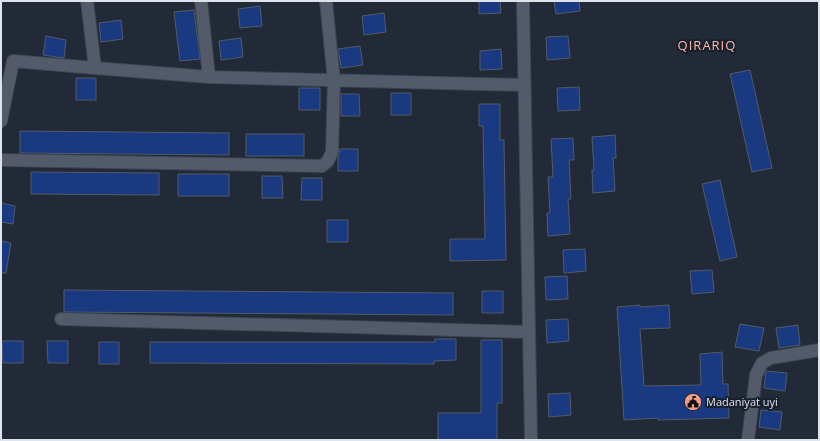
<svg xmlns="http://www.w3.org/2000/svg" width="820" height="441" font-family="'Open Sans',sans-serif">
  <rect width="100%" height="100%" fill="#222937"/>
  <!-- building -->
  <path fill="#193981" stroke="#535b6b" d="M479,1H500L501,13L479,14Z
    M554,1H579L580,11L556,14Z
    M260,6L262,26L240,28L238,9Z
    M194,10L200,59L180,61L174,12Z
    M384,13L386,32L364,35L362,16Z
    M121,20L123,39L101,42L99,23Z
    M46,36L66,40L64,58L43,55Z
    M568,36L570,58L547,60L546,37Z
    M241,38L243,57L221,60L219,41Z
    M360,46L363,65L341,68L338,49Z
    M501,49L502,69L480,70V51Z
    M750,70L772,168L752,172L730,74Z
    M76,78H96V100H76Z
    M579,87L580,110L558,111L557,88Z
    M299,88H320V110H299Z
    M391,93H411V115H391Z
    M341,94H359L360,116H341Z
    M479,104H500V140H504L506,260L450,261V239H485L483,126H479Z
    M20,131L229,133V155L20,153Z
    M246,134H304V156H246Z
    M615,135L616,158H613L615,191L593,193L592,170H594L592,137Z
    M573,138L574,160H569L571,199H568L570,234L548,236L547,213H550L548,177H553L551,139Z
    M340,149H358V171H338V157Z
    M31,172L159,173V195L31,194Z
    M178,174H229V196H178Z
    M262,176H282L283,198H262Z
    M302,178H322V200H301Z
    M720,180L737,257L720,261L702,184Z
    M1,203L15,206L13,224L1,222Z
    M327,220H348V242H327Z
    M1,241L11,243L6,273H1Z
    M585,249L586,271L564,273L563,250Z
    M712,270L714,292L692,294L690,271Z
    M567,276L568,299L546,300L545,277Z
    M64,290L453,293V315L64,312Z
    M482,291H503V313H482Z
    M640,305V307L669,305L670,328L640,329L644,386L701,385L700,354L722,352L723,384H728L729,418L658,420V418L624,420L617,307Z
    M568,319L569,341L547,343L546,320Z
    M740,324L764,328L759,351L735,347Z
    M798,325L800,345L779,348L776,328Z
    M435,339H456V360L434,361V364L150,363V342H435Z
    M481,340H502V403H497V440H438V413H481Z
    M2,341H23V363H3Z
    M47,341H68V363H48Z
    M99,342H119V364H99Z
    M766,371L787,373L785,391L764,388Z
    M570,393L571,415L549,417L548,394Z
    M761,410L782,412L780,430L759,427Z"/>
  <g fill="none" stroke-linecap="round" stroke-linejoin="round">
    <defs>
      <path id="minor" d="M87,1L95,68
        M201,1L209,77
        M523,1L531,440
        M1,121L13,61L95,68L209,77L524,85
        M1,160L322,166L328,161L332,152L334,81L326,1
        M61,319L529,332
        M748,440L756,375L762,363L771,358L819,350"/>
    </defs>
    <!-- minor casing -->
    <use href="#minor" stroke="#3e4450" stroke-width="14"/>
    <!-- minor -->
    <use href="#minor" stroke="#535b6b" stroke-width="12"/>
  </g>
  <!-- icons -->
  <defs>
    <symbol id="civic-disc" viewBox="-11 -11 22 22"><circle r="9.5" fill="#f49d8b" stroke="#19202d"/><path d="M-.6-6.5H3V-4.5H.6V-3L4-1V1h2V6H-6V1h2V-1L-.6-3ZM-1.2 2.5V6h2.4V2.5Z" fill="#111"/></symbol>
  </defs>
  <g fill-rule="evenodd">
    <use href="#civic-disc" x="683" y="392" width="20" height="20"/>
  </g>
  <g text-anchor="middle" stroke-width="4" stroke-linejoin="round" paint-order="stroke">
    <!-- poi labels -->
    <g font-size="11" fill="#dee3ec" stroke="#19202d" text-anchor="start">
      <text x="706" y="406">Madaniyat uyi</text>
    </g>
    <!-- quarter labels -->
    <g font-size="13" letter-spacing="1" fill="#fbb8aa" stroke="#19202d">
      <text x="707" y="50">QIRARIQ</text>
    </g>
  </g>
  <!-- border -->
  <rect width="820" height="441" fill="none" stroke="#dee3ec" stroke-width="4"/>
</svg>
